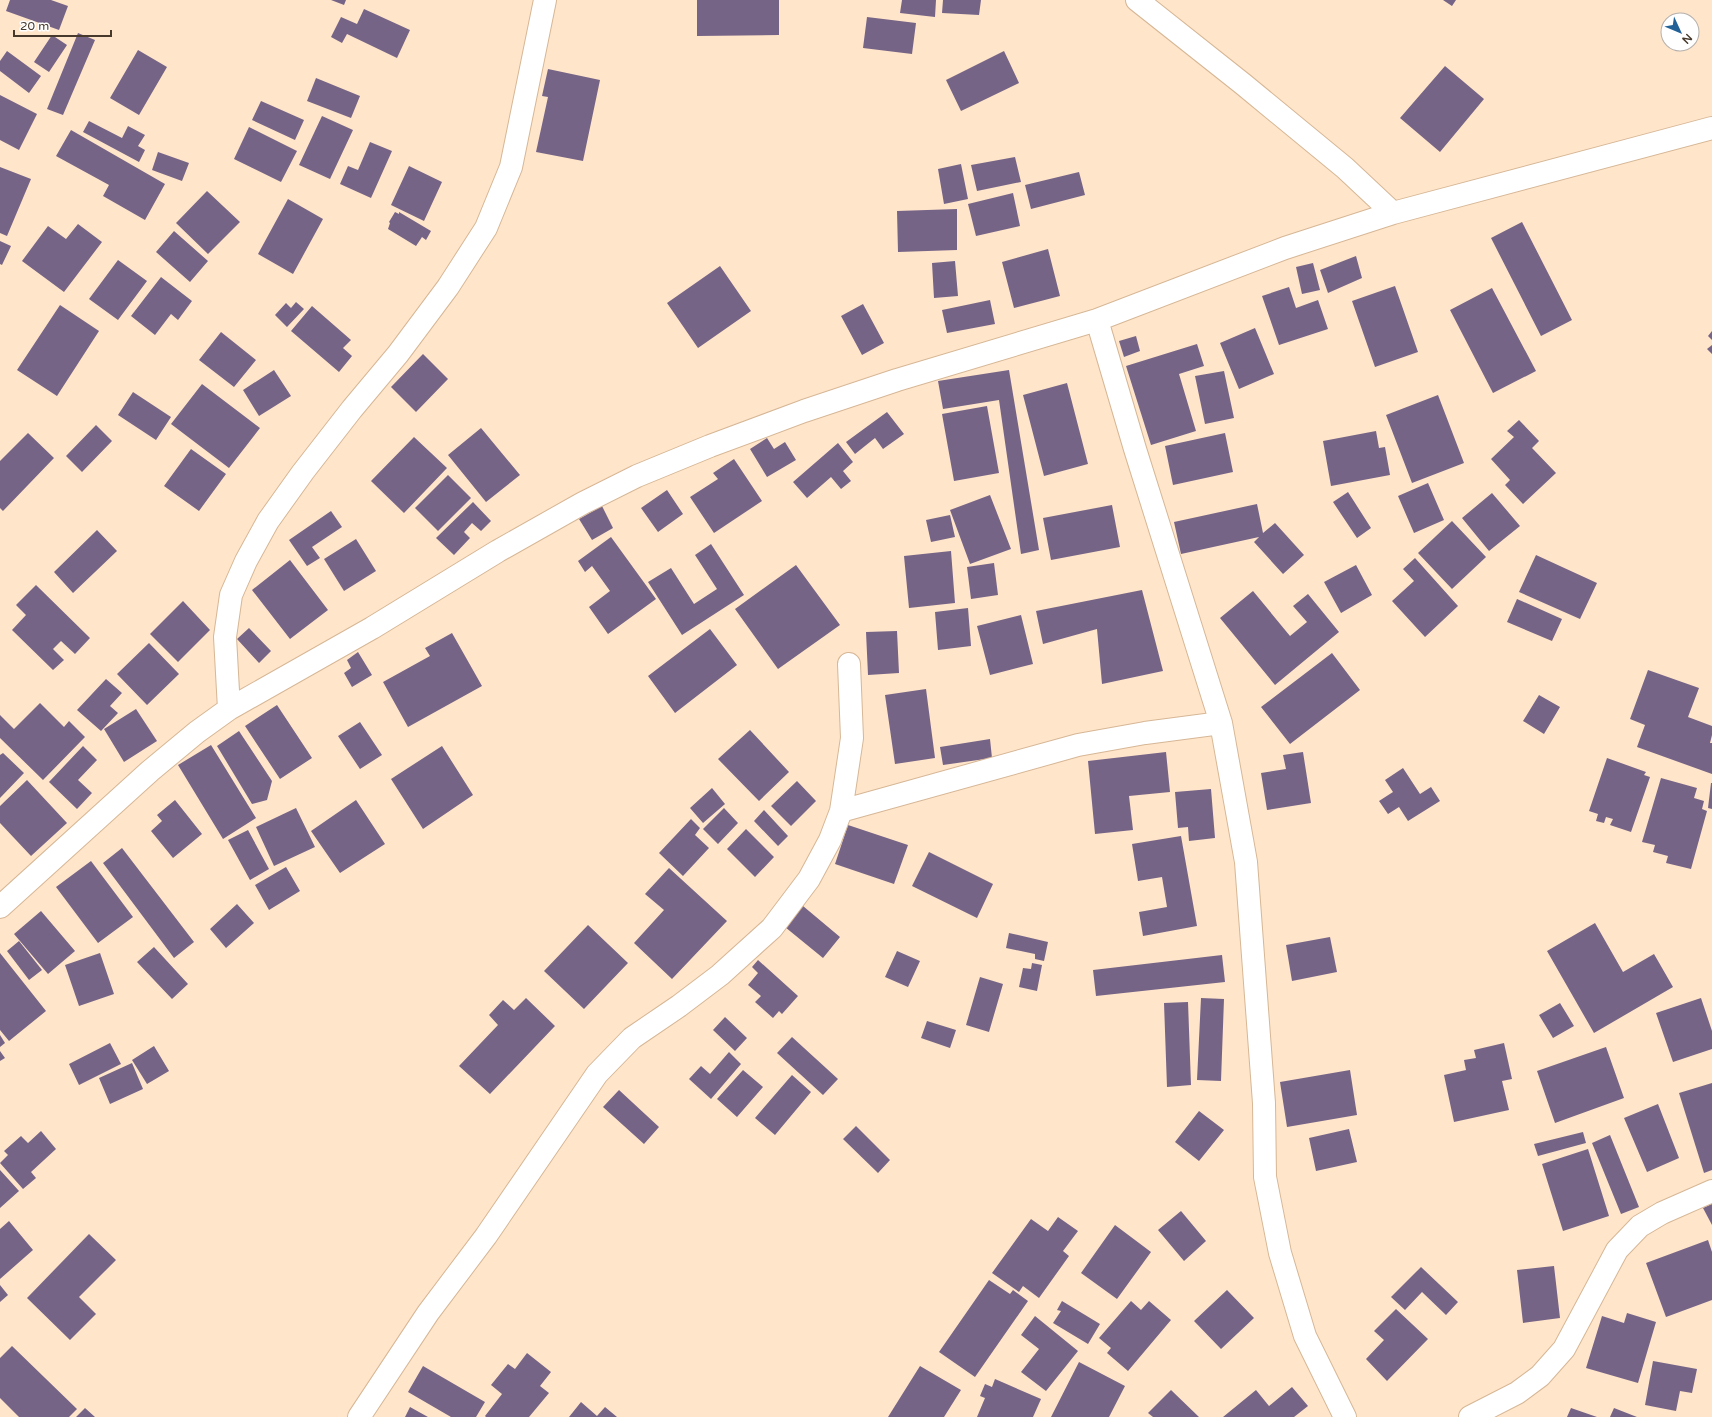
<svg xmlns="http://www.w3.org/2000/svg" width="1712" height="1417" font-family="'Varela Round',sans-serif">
  <rect width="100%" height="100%" fill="#ffe5ca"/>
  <!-- building -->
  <path fill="#766487" d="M10,0H51L68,6L59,30L6,11Z
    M331,0H346L344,5Z
    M697,0H779V35L697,36Z
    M902,0H936L935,17L900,13Z
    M943,0H981L979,15L942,13Z
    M1443,0H1456L1452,6Z
    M364,9L410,30L397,58L347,34L342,43L331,37L341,17L357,24Z
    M867,17L916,23L912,54L863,48Z
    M78,33L95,40L63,115L47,109Z
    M52,35L67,45L49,72L34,62Z
    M138,50L167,67L139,115L110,98Z
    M7,51L41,76L29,93L0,71V61Z
    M1004,51L1019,83L961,111L946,80Z
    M1445,66L1484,99L1440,152L1400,118Z
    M548,69L600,80L583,161L536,152L548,97L542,96Z
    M316,78L360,96L351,118L307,101Z
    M0,95L37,114L19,150L0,140Z
    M261,101L304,120L295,140L252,120Z
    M322,116L353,130L330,179L299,165Z
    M89,121L122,138L128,126L145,135L138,146L145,150L139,162L83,132Z
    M249,127L297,151L281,182L234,159Z
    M71,130L165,184L145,220L103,196L109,185L56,156Z
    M370,142L392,151L371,198L340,184L348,166L358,170Z
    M158,152L189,163L182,181L152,170Z
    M1015,157L1021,182L977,191L971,165Z
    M961,164L968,199L944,204L938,169Z
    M409,166L442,182L424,221L391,205Z
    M0,167L31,179L7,236L0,233Z
    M1079,172L1085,195L1031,209L1025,185Z
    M207,191L240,222L208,254L176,223Z
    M1013,193L1020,226L976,236L968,204Z
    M288,199L323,219L293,274L258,254Z
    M957,209V250L898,252L897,211Z
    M395,212L399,214V212L431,231L426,240L422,237L416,246L388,229L390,223L389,222Z
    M1522,222L1572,320L1541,336L1491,238Z
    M78,224L102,242L64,292L22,261L48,226L66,239Z
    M174,231L208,261L190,282L156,252Z
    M0,241L11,246L2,265L0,264Z
    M1048,249L1060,296L1014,308L1002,262Z
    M1356,256L1362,278L1328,293L1320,270Z
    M118,260L147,281L118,320L89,299Z
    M955,261L958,296L934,298L932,263Z
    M1313,263L1320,290L1302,294L1296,267Z
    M720,266L751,311L698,348L667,303Z
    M161,277L192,301L178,320L171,314L155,335L131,316Z
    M1395,286L1418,352L1375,367L1352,301Z
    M1289,287L1296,308L1318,300L1328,329L1279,345L1262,296Z
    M1492,288L1536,371L1493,393L1450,310Z
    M990,300L995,324L947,333L942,310Z
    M296,302L304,309L287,327L275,315L286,303L291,308Z
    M863,304L884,343L862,355L841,316Z
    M60,305L99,331L57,396L17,370Z
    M312,306L351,340L343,348L352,356L339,372L291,331Z
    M1255,328L1274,374L1239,389L1220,343Z
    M1712,331V340L1708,336Z
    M221,332L256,360L234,387L199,360Z
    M1136,336L1140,351L1124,357L1119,341Z
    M1197,344L1204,366L1179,374L1196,431L1151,445L1126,366Z
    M1712,345V354L1707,349Z
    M423,354L448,379L416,412L391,387Z
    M274,370L291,396L259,416L243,390Z
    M1009,370L1039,550L1021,554L999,400L943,409L938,381Z
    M1224,371L1234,418L1205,424L1195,376Z
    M1067,383L1088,464L1044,476L1023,395Z
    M202,384L260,428L229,468L171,424Z
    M133,392L171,417L156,440L118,415Z
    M1438,395L1464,463L1412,483L1386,415Z
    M987,406L999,473L954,481L942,414Z
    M887,412L904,434L883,449L875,438L855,454L846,442Z
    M1519,420L1539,441L1532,448L1556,473L1523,504L1505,485L1510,480L1491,459L1514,437L1507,431Z
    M96,425L112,441L82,472L66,456Z
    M481,428L520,475L486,502L448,455Z
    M1376,431L1379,448L1385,447L1390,475L1331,486L1323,441Z
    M28,433L54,458L3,511L0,508V461Z
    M1225,433L1233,472L1173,485L1165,446Z
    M414,437L447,468L404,513L371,481Z
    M767,438L774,449L785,442L796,460L767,477L750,449Z
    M838,443L853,462L843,471L851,481L841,489L831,477L807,498L793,482Z
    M191,449L226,474L199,511L164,486Z
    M734,459L762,501L714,533L690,497L718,479L713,473Z
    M448,475L471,498L438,531L415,508Z
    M1428,483L1444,520L1414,533L1398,496Z
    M667,490L683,514L658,532L641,508Z
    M1348,492L1371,528L1357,538L1333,502Z
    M1492,493L1520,526L1489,551L1462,518Z
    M990,495L1011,549L970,564L950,510Z
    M473,502L491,521L481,531L472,523L464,532L470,538L454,555L436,538Z
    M1257,504L1263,533L1275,523L1304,555L1283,574L1254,542L1259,537L1181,554L1174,522Z
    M1112,505L1120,547L1051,560L1043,518Z
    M602,506L613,528L592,540L579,519Z
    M331,511L342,527L312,547L320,558L307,566L289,540Z
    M950,515L955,537L931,542L926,520Z
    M1452,521L1486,557L1452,589L1418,553Z
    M97,530L117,551L73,593L54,572Z
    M611,537L656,599L608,634L589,607L610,591L592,566L585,572L578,561Z
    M356,539L376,571L344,591L324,559Z
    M711,544L744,595L682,635L648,582L671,568L694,604L717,589L695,555Z
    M951,551L955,603L909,608L904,556Z
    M1536,555L1597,583L1580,619L1519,592Z
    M1415,558L1458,606L1425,637L1392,601L1414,581L1403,569Z
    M290,560L328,610L290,639L252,590Z
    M994,563L998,595L971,599L967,567Z
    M796,565L840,625L778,669L735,609Z
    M1356,565L1372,595L1341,613L1324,582Z
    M36,585L90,638L75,654L61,641L53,649L64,660L53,670L12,630L26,615L16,605Z
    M1142,590L1163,671L1102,684L1097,629L1043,644L1036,611Z
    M1253,591L1290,636L1307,622L1293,606L1308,594L1339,632L1275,685L1220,618Z
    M1517,599L1562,619L1552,641L1507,622Z
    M183,601L210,630L178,662L150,634Z
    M968,608L971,646L938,650L935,612Z
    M1021,615L1033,664L990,675L977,626Z
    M249,628L271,651L259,663L237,639Z
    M710,629L737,665L675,713L648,676Z
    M897,631L899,673L868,675L866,632Z
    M452,633L482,686L408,727L383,682L430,656L425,648Z
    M149,643L179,674L147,705L117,674Z
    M358,652L372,675L352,687L344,673L351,668L347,660Z
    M1332,653L1360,690L1290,744L1261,707Z
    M1648,670L1699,688L1688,717L1712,726V735L1710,743H1712V774L1637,747L1645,725L1630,719Z
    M106,679L122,693L110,706L118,713L101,731L77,710Z
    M926,689L935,758L895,764L885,695Z
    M1539,695L1560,707L1544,734L1523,721Z
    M40,703L64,727L69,721L85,737L43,780L0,738V715L14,729Z
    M277,705L312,758L280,779L245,726Z
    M136,709L157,741L124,762L104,729Z
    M360,722L382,755L360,769L338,736Z
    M750,730L789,772L759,801L718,759Z
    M239,731L272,781L267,800L252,804L217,746Z
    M990,739L992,758L943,765L940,747Z
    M211,745L256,818L223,839L178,765Z
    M83,746L97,760L78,780L92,793L77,809L49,782Z
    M442,746L473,795L423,829L391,779Z
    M1166,752L1170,792L1129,796L1133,830L1095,834L1088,761Z
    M1303,752L1311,803L1267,810L1261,773L1286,769L1283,755Z
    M3,753L24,773L0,798V755Z
    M1607,758L1646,772L1644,775L1650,777L1631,832L1610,825L1613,819L1606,817L1604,823L1596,821L1598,814L1589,811Z
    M1403,768L1420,794L1431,787L1440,801L1408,821L1399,807L1388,814L1379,801L1393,792L1385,780Z
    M1661,778L1697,788L1694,798L1704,801L1702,809L1707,811L1691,869L1666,863L1668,856L1653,852L1655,845L1642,842Z
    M27,780L67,823L31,856L0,823V806Z
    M797,781L816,801L791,826L771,806Z
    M1711,783H1712V809L1708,808Z
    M712,788L725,804L703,823L690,808Z
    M1211,789L1215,838L1189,841L1188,827L1178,828L1175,792Z
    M175,800L202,834L173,858L151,831L162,821L157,815Z
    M356,800L385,844L340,873L311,831Z
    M296,808L315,847L274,866L256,827Z
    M724,808L738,823L718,844L703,829Z
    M764,810L788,836L778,846L754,821Z
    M691,819L700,828L695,835L709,848L683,876L659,853Z
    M848,825L908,845L894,884L835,864Z
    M746,829L774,857L755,877L727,849Z
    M248,830L269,869L250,880L228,840Z
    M1181,836L1197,926L1143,936L1139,912L1167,907L1162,877L1138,881L1132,844Z
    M122,848L194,942L174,958L103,863Z
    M929,852L993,884L977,918L912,886Z
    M91,861L133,917L98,943L56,887Z
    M286,867L300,891L269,910L255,885Z
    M669,868L727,921L672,979L634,943L664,910L645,894Z
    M237,904L254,923L226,948L210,929Z
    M803,906L840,937L823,958L785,927Z
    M41,911L75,951L48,974L14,934Z
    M1595,923L1623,972L1654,954L1673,987L1594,1033L1547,951Z
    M588,925L628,963L584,1009L544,971Z
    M1009,933L1048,942L1044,961L1035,959V954L1006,948Z
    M1330,937L1337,972L1292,981L1286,945Z
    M19,941L42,970L29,980L7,951Z
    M154,947L188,984L172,999L137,962Z
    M897,951L920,961L908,987L885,977Z
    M0,953L46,1011L9,1041L0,1030Z
    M100,953L114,994L79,1006L65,965Z
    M1222,955L1225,982L1096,996L1093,970Z
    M758,960L798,996L782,1014L779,1011L773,1018L755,1002L761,996L748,985L758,973L752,967Z
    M1032,963L1042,965L1037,991L1019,987L1023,968L1031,969Z
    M980,977L1003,984L989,1032L966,1025Z
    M526,998L555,1026L490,1094L459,1066L498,1025L489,1015L503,1000L514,1010Z
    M1201,998L1224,999L1221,1081L1197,1080Z
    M1701,998L1712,1031V1049L1673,1062L1656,1013Z
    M1188,1002L1191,1085L1167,1087L1164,1003Z
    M1560,1003L1574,1026L1553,1038L1539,1015Z
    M725,1017L747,1038L735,1051L713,1030Z
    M927,1021L956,1030L950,1048L921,1038Z
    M0,1035L5,1043L0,1047Z
    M792,1037L838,1079L823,1095L777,1053Z
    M110,1043L121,1064L79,1085L69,1064Z
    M1504,1043L1512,1079L1502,1081L1509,1110L1454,1122L1444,1075L1466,1070L1464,1060L1476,1058L1474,1050Z
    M154,1046L169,1071L147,1084L132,1060Z
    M1606,1047L1624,1098L1555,1123L1537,1071Z
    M0,1051L5,1058L0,1061Z
    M729,1052L741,1064L711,1099L689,1079L701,1066L710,1074Z
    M132,1063L143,1089L110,1104L99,1078Z
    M743,1070L763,1087L737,1117L717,1099Z
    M1350,1070L1357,1115L1287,1127L1280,1082Z
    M792,1075L811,1092L775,1135L755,1118Z
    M1712,1083V1170L1704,1173L1679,1093Z
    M619,1090L659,1127L644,1144L603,1107Z
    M1658,1104L1679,1158L1647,1172L1624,1118Z
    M1199,1111L1224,1130L1199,1161L1175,1142Z
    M856,1126L890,1160L878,1173L843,1139Z
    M1349,1129L1357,1162L1316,1171L1309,1138Z
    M41,1131L56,1149L31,1172L36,1178L23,1189L0,1163L8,1155L4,1151L21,1136L28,1143Z
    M1583,1132L1586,1143L1538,1156L1534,1144Z
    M1610,1135L1639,1207L1621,1214L1592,1143Z
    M1588,1149L1609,1216L1563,1231L1542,1164Z
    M0,1170L19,1191L0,1208Z
    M1712,1204V1225L1703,1208Z
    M1181,1211L1206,1241L1184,1261L1158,1230Z
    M1058,1217L1078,1231L1063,1251L1069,1256L1039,1298L1023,1286L1019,1292L992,1273L1031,1219L1048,1231Z
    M9,1221L33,1250L0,1279V1229Z
    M1115,1225L1151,1252L1117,1299L1081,1273Z
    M89,1234L116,1260L79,1297L96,1314L70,1340L27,1298Z
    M1708,1240L1712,1252V1300L1666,1317L1646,1263Z
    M1554,1266L1560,1318L1523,1323L1517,1270Z
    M1421,1267L1458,1302L1446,1315L1422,1292L1405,1310L1391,1297Z
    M989,1280L1010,1294L1013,1290L1028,1301L975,1377L939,1352Z
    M0,1285L8,1295L0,1302Z
    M1227,1290L1254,1318L1221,1349L1194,1321Z
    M1062,1301L1100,1324L1088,1344L1053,1323L1061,1311L1057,1310Z
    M1131,1301L1141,1310L1149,1301L1171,1320L1128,1371L1107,1353L1111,1348L1099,1338Z
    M1396,1309L1428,1339L1387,1381L1366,1359L1384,1340L1374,1331Z
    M1627,1313L1656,1322L1638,1383L1586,1368L1602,1316L1624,1323Z
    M1035,1316L1078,1351L1046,1391L1021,1372L1039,1349L1021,1335Z
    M12,1346L77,1409L69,1417H19L0,1398V1358Z
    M527,1353L551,1372L540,1386L549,1393L529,1417H486L485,1416L502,1394L491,1385L508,1364L515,1369Z
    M1653,1361L1697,1369L1692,1393L1680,1391L1676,1411L1645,1405Z
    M1079,1362L1125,1386L1109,1417H1051Z
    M423,1366L485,1402L476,1417H451L408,1392Z
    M920,1366L961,1390L944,1417H888Z
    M995,1379L1041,1399L1033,1417H977L985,1398L980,1396L985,1384L992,1387Z
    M1292,1387L1308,1406L1294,1417H1223L1256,1390L1269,1406Z
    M1171,1390L1199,1417H1153L1148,1413Z
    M581,1402L597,1416L605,1407L617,1417H569Z
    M410,1407L428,1417H405Z
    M85,1408L95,1417H76Z
    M1571,1408L1597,1417H1567Z
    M1614,1408L1637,1417H1610Z"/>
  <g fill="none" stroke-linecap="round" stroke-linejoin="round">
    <defs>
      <path id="minor" d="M1137,0L1243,84L1345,168L1393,213
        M1097,320L1135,449L1221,723L1246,862L1264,1103L1265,1177L1280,1253L1305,1336L1345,1417
        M229,709L225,637L231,595L246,561L268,521L303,472L352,409L398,354L448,287L486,228L511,167L545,0
        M841,811L1078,745L1145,733L1221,723
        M0,907L150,771L197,732L229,709L372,628L498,551L583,503L637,476L710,446L804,411L897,380L1097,320L1285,248L1393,213L1712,128
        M359,1417L428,1313L486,1236L597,1074L632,1038L679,1006L720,975L772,928L809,879L830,840L841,811L852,738L849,664
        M1470,1417L1517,1393L1540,1376L1564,1349L1617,1250L1640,1226L1662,1213L1712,1191"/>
    </defs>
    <!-- minor casing -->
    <use href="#minor" stroke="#d6b796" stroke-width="24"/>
    <!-- minor -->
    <use href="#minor" stroke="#fff" stroke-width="22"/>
  </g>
  <!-- north arrow -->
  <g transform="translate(1680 32) rotate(134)"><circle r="19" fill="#ffffff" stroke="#b5b0ab"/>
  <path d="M0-3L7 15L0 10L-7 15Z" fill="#216197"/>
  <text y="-6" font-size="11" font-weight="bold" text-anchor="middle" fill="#473a2c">N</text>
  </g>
  <!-- scale -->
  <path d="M14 30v6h97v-6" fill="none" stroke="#473a2c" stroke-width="2"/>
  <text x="20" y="30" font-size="12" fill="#473a2c" stroke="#ffffff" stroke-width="3" paint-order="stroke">20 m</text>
</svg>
